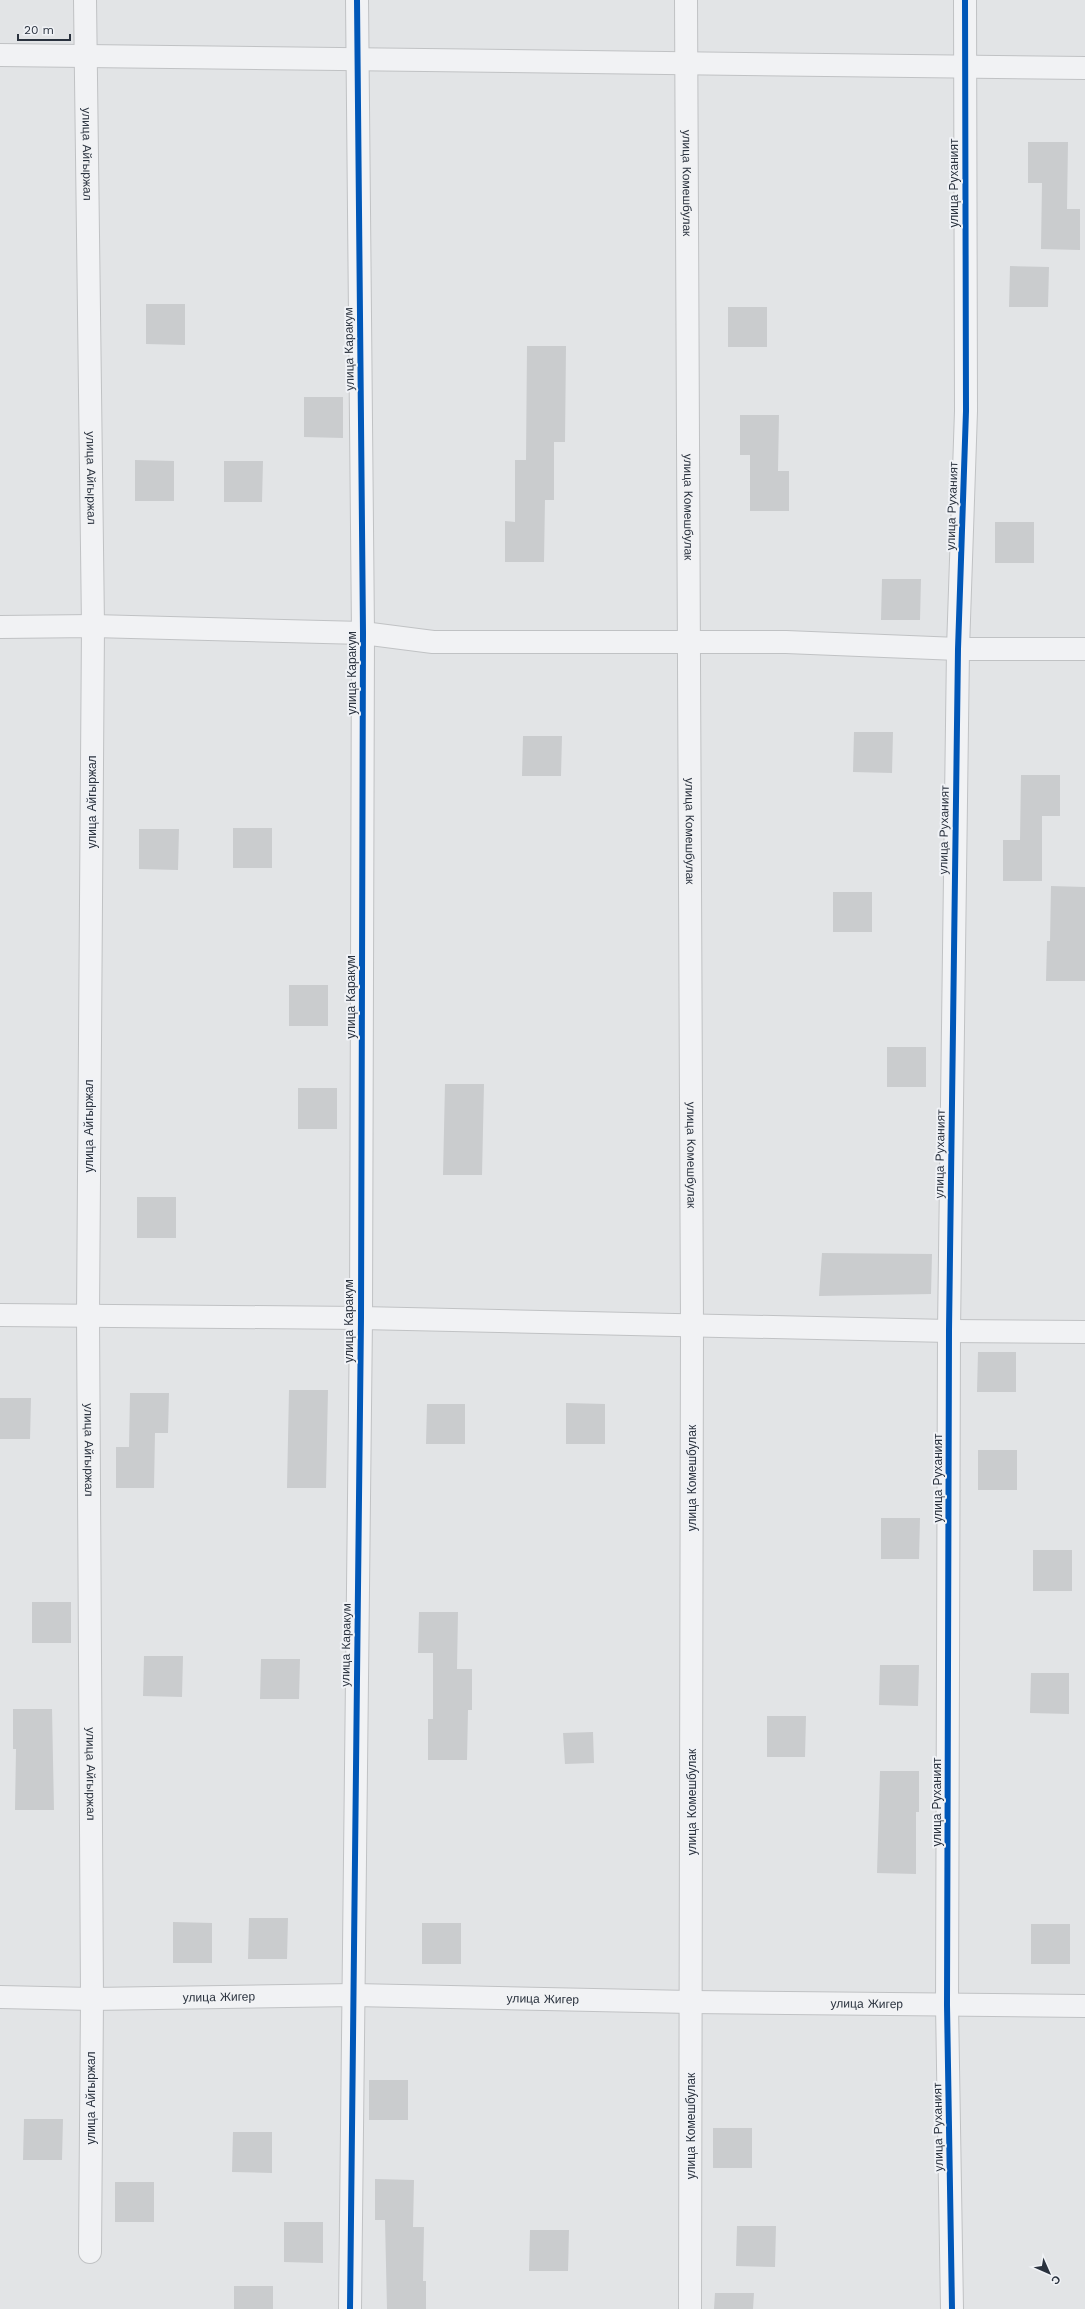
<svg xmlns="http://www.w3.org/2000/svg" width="1085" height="2309" font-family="'Work Sans',sans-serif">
  <rect width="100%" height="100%" fill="#e2e4e6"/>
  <!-- building -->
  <path fill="#caccce" d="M1028,142H1068L1067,209H1080V250L1041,249L1042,183H1028Z
    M1010,266L1049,267L1048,307H1009Z
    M146,304H185V345L146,344Z
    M728,307H767V347H728Z
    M527,346H566L565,442H554V500H545L544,562H505V521L515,522V460H526Z
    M304,397H343V438L304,437Z
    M740,415H779L778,471H789V511H750V455H740Z
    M135,460L174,461V501H135Z
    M224,461H263L262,502H224Z
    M995,522H1034V563H995Z
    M882,579H921L920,620H881Z
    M854,732H893L892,773L853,772Z
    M523,736H562L561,776H522Z
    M1021,775H1060V816H1042V881H1003V840H1020Z
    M233,828H272V868H233Z
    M139,829H179L178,870L139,869Z
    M1051,886L1085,887V981H1046L1047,941H1050Z
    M833,892H872V932H833Z
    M289,985H328V1026H289Z
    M887,1047H926V1087H887Z
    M445,1084H484L482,1175H443Z
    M298,1088H337V1129H298Z
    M137,1197H176V1238H137Z
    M822,1253L932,1254L931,1294L819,1296Z
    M978,1352H1016V1392H977Z
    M289,1390H328L326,1488H287Z
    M130,1393H169L168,1433H155L154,1488H116V1447H129Z
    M0,1398H31L30,1439H0Z
    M566,1403L605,1404V1444H566Z
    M427,1404H465V1444H426Z
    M978,1450H1017V1490H978Z
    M881,1518H920L919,1559H881Z
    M1033,1550H1072V1591H1033Z
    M32,1602H71V1643H32Z
    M419,1612H458L457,1669H472V1710H468L467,1760H428V1719H433V1653H418Z
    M144,1656H183L182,1697L143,1696Z
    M261,1659H300L299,1699H260Z
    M880,1665H919L918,1706L879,1705Z
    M1031,1673H1069V1714L1030,1713Z
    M13,1709H52L54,1810H15L16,1749H13Z
    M767,1716H806L805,1757H767Z
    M593,1732L594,1763L565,1764L563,1733Z
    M880,1771H919V1812H916V1874L877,1873Z
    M249,1918H288L287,1959H248Z
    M173,1922L212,1923V1963H173Z
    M422,1923H461V1964H422Z
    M1031,1924H1070V1964H1031Z
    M369,2080H408V2120H369Z
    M24,2119H63L62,2160H23Z
    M713,2128H752V2168H713Z
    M233,2132H272V2173L232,2172Z
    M375,2179L414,2180L413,2227H424L423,2281H426V2309H387L385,2220H375Z
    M115,2182H154V2222H115Z
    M284,2222H323V2263L284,2262Z
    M737,2226H776L775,2267L736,2266Z
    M530,2230H569L568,2271H529Z
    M234,2286H273V2309H234Z
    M715,2293H754L753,2309H714Z"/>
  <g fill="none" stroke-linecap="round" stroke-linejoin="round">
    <defs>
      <g id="minor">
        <path id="s1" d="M85,0L93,626L88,1316L92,1999L90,2252"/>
        <path id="s2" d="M686,0L692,1325L690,2309"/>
        <path d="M0,55L1085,68"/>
        <path d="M0,627L93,626L363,633L433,642H786L958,649H1085"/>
        <path d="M0,1315L361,1318L949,1331L1085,1332"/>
        <path id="s3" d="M0,1997L92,1999L354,1995L691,2002L1085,2006"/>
        <path d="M350,2309L361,1318L363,633L357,0"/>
        <path d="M952,2309L947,2005L949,1331L958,649L966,411L965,0"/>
      </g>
    </defs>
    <!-- minor casing -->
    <use href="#minor" stroke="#c0c2c4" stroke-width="24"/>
    <!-- minor -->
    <use href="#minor" stroke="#f1f2f4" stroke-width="22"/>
    <defs>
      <path id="cycleway" d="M350,2309L361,1318L363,633L357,0
        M952,2309L947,2005L949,1331L958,649L966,411L965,0"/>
    </defs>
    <!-- cycleway casing -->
    <use href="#cycleway" stroke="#f0f2f6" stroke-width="8"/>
    <!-- cycleway -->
    <use href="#cycleway" stroke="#0057b8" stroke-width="6"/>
  </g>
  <g text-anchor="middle" stroke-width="4" stroke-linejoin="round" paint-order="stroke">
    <!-- street labels -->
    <g font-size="12" fill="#2a323e" stroke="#f0f2f6">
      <text dy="4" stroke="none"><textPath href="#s1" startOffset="154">улица Айгыржал</textPath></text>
      <text dy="4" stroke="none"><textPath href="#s2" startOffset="183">улица Комешбулак</textPath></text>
      <text transform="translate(954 183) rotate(-90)" y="4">улица Руханият</text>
      <text transform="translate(349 349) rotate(-91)" y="4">улица Каракум</text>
      <text dy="4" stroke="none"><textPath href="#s1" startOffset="478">улица Айгыржал</textPath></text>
      <text transform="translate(952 506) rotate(-88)" y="4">улица Руханият</text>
      <text dy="4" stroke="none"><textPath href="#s2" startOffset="507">улица Комешбулак</textPath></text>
      <text transform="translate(352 673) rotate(-90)" y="4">улица Каракум</text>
      <text transform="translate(92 802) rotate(-90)" y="4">улица Айгыржал</text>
      <text transform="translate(944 830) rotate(-89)" y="4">улица Руханият</text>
      <text dy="4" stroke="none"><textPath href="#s2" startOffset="831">улица Комешбулак</textPath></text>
      <text transform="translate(351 997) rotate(-90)" y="4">улица Каракум</text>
      <text transform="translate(89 1126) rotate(-90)" y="4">улица Айгыржал</text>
      <text dy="4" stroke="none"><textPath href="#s2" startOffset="1155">улица Комешбулак</textPath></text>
      <text transform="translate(940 1154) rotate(-89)" y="4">улица Руханият</text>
      <text transform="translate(349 1321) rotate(-90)" y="4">улица Каракум</text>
      <text dy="4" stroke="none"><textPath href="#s1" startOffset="1450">улица Айгыржал</textPath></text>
      <text transform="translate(692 1478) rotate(-90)" y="4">улица Комешбулак</text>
      <text transform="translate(938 1478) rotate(-90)" y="4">улица Руханият</text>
      <text transform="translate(346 1645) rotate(-89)" y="4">улица Каракум</text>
      <text dy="4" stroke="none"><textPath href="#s1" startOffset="1774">улица Айгыржал</textPath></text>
      <text transform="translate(692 1802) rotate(-90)" y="4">улица Комешбулак</text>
      <text transform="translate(937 1802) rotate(-90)" y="4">улица Руханият</text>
      <text dy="4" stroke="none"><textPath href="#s3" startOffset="219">улица Жигер</textPath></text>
      <text dy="4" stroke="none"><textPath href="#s3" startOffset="543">улица Жигер</textPath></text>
      <text dy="4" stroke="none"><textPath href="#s3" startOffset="867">улица Жигер</textPath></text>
      <text transform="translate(91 2098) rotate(-90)" y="4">улица Айгыржал</text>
      <text transform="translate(691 2126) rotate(-90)" y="4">улица Комешбулак</text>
      <text transform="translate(938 2127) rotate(-91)" y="4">улица Руханият</text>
    </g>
  </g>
  <!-- north arrow -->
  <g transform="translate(1049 2273) rotate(135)" stroke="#f0f2f6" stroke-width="3" paint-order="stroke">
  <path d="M0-3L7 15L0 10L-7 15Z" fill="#2a323e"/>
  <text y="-6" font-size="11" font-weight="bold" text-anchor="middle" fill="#2a323e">С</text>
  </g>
  <!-- scale -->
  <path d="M18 34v6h52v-6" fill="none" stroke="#2a323e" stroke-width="2"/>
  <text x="24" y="34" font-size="12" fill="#2a323e" stroke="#f0f2f6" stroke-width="3" paint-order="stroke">20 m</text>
</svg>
